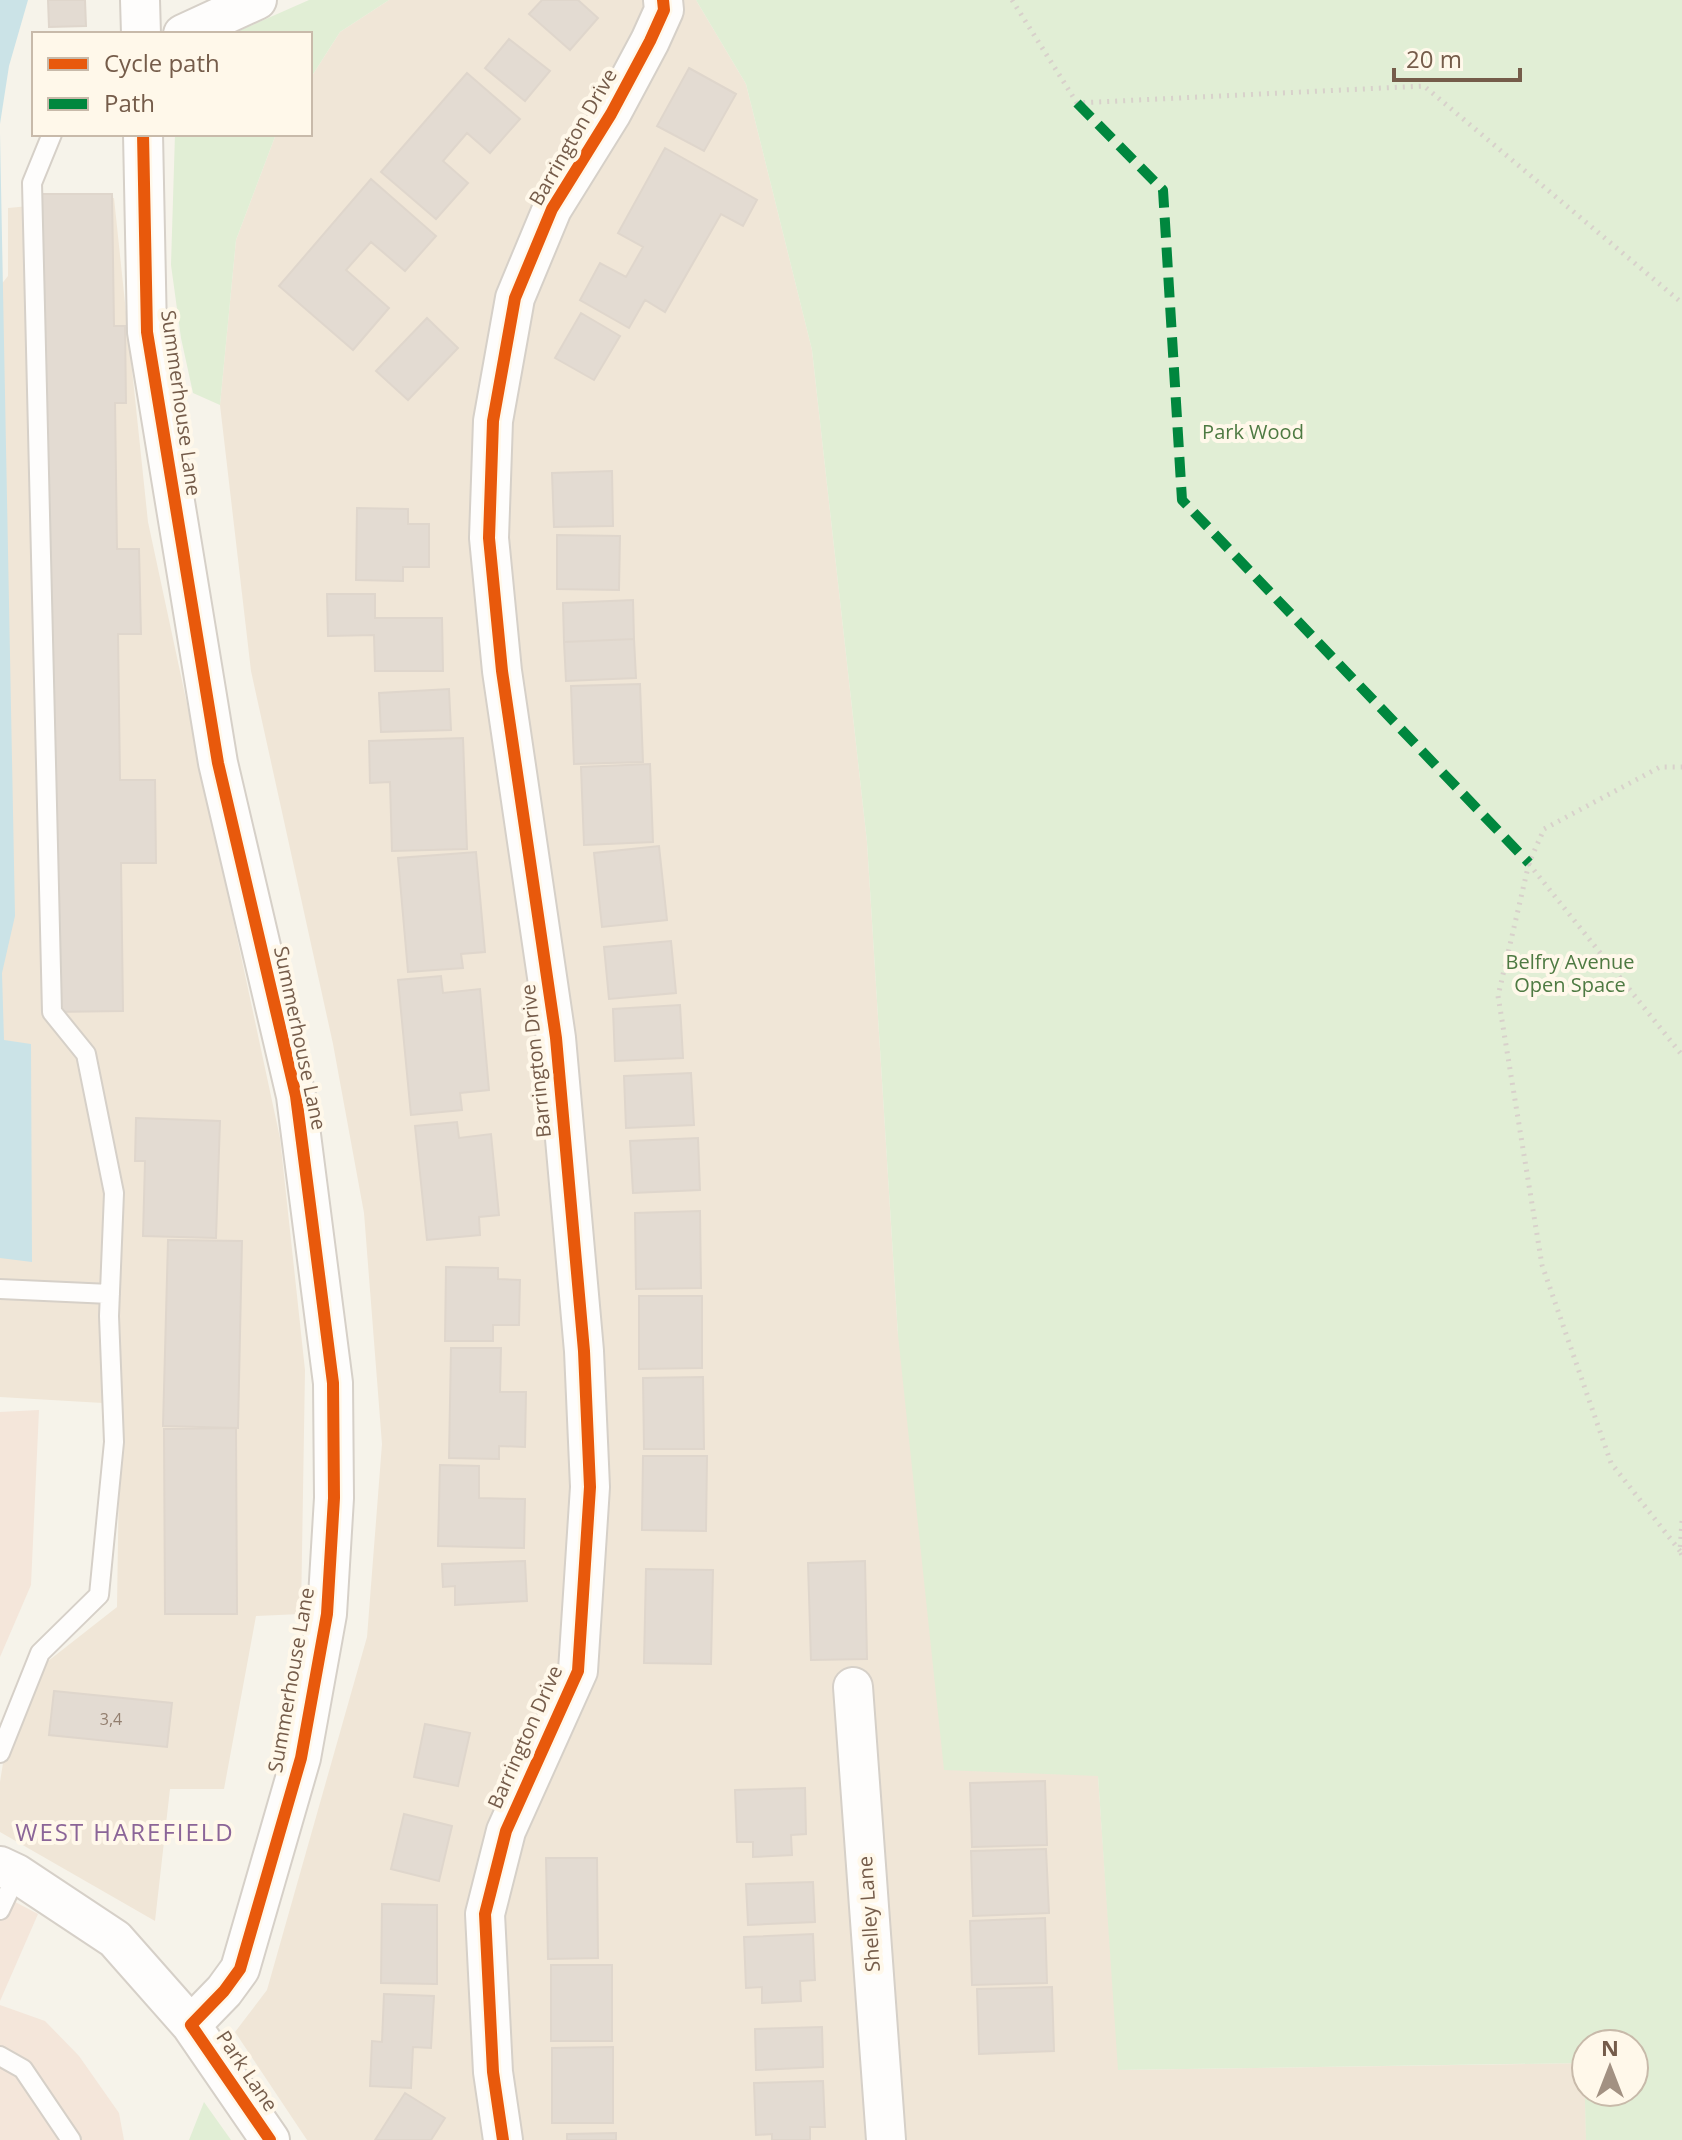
<svg xmlns="http://www.w3.org/2000/svg" width="1682" height="2140" font-family="'Open Sans',sans-serif">
  <rect width="100%" height="100%" fill="#f6f3ea"/>
  <!-- residential -->
  <path fill="#f0e6d7" d="M389,0H696L746,84L812,350L867,842L898,1335L1098,1776L1119,2070L1585,2063L1586,2140H307L235,2032L267,1990L367,1637L382,1444L364,1213L333,1044L251,671L220,405L236,240L276,134H310V79L340,32Z
    M114,198L148,522L280,1138L305,1370L301,1614L256,1616L224,1789H170L155,1921L0,1832V1782L15,1687L117,1607L120,1404L0,1397V286L8,276V208Z"/>
  <!-- commercial -->
  <path fill="#f4e6da" d="M39,1410L31,1585L0,1657V1412Z
    M0,1894L38,1914L0,2001Z
    M0,2005L45,2021L79,2056L119,2113L124,2140H0Z"/>
  <!-- green -->
  <path fill="#e1eed5" fill-rule="evenodd" d="M309,0H389L340,32L310,79V34H232Z
    M696,0H1682V2140H1586L1584,2063L1118,2070L1098,1776L944,1770L898,1335L867,842L812,350L746,84ZM1634,2044V2092H1586V2044Z
    M175,134H276L236,240L220,405L193,393L181,338L171,265Z
    M204,2102L231,2140H189Z"/>
  <!-- water -->
  <path fill="#cbe3e7" d="M0,0H28L9,66L0,124Z
    M0,133L15,916L2,973L4,1040L31,1044L32,1262L0,1258Z"/>
  <!-- building -->
  <path fill="#e3dbd2" stroke="#dfd6cc" stroke-width="2" d="M48,0H85L86,26L49,27Z
    M542,0H578L598,18L570,50L529,14Z
    M509,39L550,71L525,101L485,68Z
    M689,68L736,94L704,151L657,126Z
    M467,73L520,119L490,153L467,133L443,161L468,183L436,219L381,172Z
    M665,148L757,200L743,226L721,214L665,312L645,300L629,328L580,300L600,263L626,277L643,247L618,233Z
    M371,179L436,236L405,271L371,242L346,270L389,308L353,350L279,286Z
    M41,194H112L114,326H125L126,403H115L117,549H139L141,634H118L120,780H155L156,863H121L123,1011L52,1012Z
    M581,313L620,336L594,380L555,358Z
    M427,318L458,348L408,400L376,371Z
    M612,471L613,526L554,527L552,473Z
    M357,508L408,509V524H429V567H403V581L356,580Z
    M557,535L620,536L619,590L557,589Z
    M327,594H375V618H442L443,671H375L374,635L328,636Z
    M633,600L634,639L564,642L563,603Z
    M634,639L636,678L566,681L564,642Z
    M640,684L643,762L574,764L571,686Z
    M449,689L451,730L381,732L379,693Z
    M463,738L467,849L392,851L390,782L370,783L369,741Z
    M650,764L653,842L584,845L581,767Z
    M659,846L667,920L602,927L594,853Z
    M476,852L485,952L461,954L463,968L408,972L398,858Z
    M671,941L676,993L609,999L604,947Z
    M441,976L443,993L480,989L489,1090L460,1093L462,1110L411,1115L398,980Z
    M680,1005L683,1058L615,1061L613,1009Z
    M691,1073L694,1125L626,1128L624,1076Z
    M136,1118L220,1121L216,1238L143,1236L145,1161H135Z
    M457,1122L459,1138L491,1134L499,1215L479,1217L480,1235L427,1240L415,1126Z
    M698,1138L700,1190L633,1193L630,1141Z
    M700,1211L701,1288L636,1289L635,1213Z
    M168,1240L242,1241L238,1428L163,1426Z
    M446,1267L498,1268V1279L520,1280L519,1325H493V1341H445Z
    M639,1296H702V1368L639,1369Z
    M451,1348H501L500,1392H526L525,1447L499,1446V1459L449,1458Z
    M703,1377L704,1449H644L643,1378Z
    M236,1428L237,1614H165L164,1429Z
    M643,1456H707L706,1531L642,1530Z
    M440,1465L479,1466V1498L525,1499L524,1548L438,1546Z
    M525,1561L527,1601L455,1605V1586L443,1587L442,1564Z
    M865,1561L867,1659L811,1660L808,1563Z
    M646,1569L713,1570L711,1664L644,1663Z
    M54,1691L172,1703L167,1747L49,1735Z
    M425,1724L470,1733L458,1786L414,1777Z
    M1045,1781L1047,1845L972,1847L970,1783Z
    M805,1788L806,1834L791,1835L792,1855L753,1857V1842H737L735,1790Z
    M404,1814L452,1826L439,1881L391,1869Z
    M1046,1849L1049,1913L973,1916L971,1851Z
    M546,1858H597L598,1958L548,1959Z
    M813,1882L815,1922L748,1925L746,1884Z
    M382,1904L437,1905V1984L381,1983Z
    M1045,1918L1047,1983L972,1985L970,1921Z
    M813,1934L815,1980L800,1981L801,2001L762,2003V1987L746,1988L744,1937Z
    M551,1965H612V2041H551Z
    M1052,1987L1054,2051L979,2054L977,1989Z
    M384,1994L434,1996L431,2048L413,2047L411,2088L370,2086L372,2041L382,2042Z
    M822,2027L823,2067L756,2070L755,2029Z
    M613,2047V2123H552V2048Z
    M823,2081L825,2127H810V2140H772V2134L756,2135L754,2083Z
    M405,2093L445,2118L431,2140H375Z
    M616,2133V2140H567V2134Z"/>
  <g fill="none" stroke-linecap="round" stroke-linejoin="round">
    <defs>
      <path id="lane" d="M0,1289L110,1294
        M0,1753L40,1653L99,1595L114,1442L109,1316L114,1193L86,1054L52,1012L32,183L52,134
        M0,1910L17,1874
        M0,2056L23,2069L71,2140"/>
      <path id="street" d="M140,0L141,34
        M183,34L257,0
        M143,134L147,332L218,763L296,1096L333,1383L334,1498L327,1614L301,1758L240,1969L224,1991L191,2025
        M853,1687L886,2140
        M0,1866L17,1874L115,1939L191,2025L270,2140
        M503,2140L493,2072L485,1914L506,1831L578,1671L590,1487L584,1351L556,1038L502,671L489,538L493,421L515,298L552,209L611,114L650,41L664,10L663,0"/>
    </defs>
    <!-- lane casing -->
    <use href="#lane" stroke="#d6d0c8" stroke-width="22"/>
    <!-- street casing -->
    <use href="#street" stroke="#d6d0c8" stroke-width="42"/>
    <!-- path -->
    <path stroke="#d8d1cb" stroke-width="5" stroke-dasharray="2 6" stroke-linecap="butt" d="M1012,0L1077,103L1424,86L1682,303
      M1529,864L1682,1055
      M1682,1521L1680,1551L1682,1555
      M1680,1551L1611,1463L1542,1265L1498,996L1529,863L1544,829L1660,767H1682"/>
    <!-- lane -->
    <use href="#lane" stroke="#fefdfc" stroke-width="18"/>
    <!-- street -->
    <use href="#street" stroke="#fefdfc" stroke-width="38"/>
    <!-- quiet -->
    <path stroke="#00873e" stroke-width="10" stroke-dasharray="20 10" stroke-linecap="butt" d="M1077,103L1163,190L1182,500L1529,863"/>
    <defs>
      <path id="cycleway" d="M143,134L147,332L218,763L296,1096L333,1383L334,1498L327,1614L301,1758L240,1969L224,1991L191,2025L270,2140
        M503,2140L493,2072L485,1914L506,1831L578,1671L590,1487L584,1351L556,1038L502,671L489,538L493,421L515,298L552,209L611,114L650,41L664,10L663,0"/>
    </defs>
    <!-- cycleway casing -->
    <use href="#cycleway" stroke="#fff8ea" stroke-width="17"/>
    <!-- cycleway -->
    <use href="#cycleway" stroke="#e8590c" stroke-width="12"/>
  </g>
  <g text-anchor="middle" stroke-width="8" stroke-linejoin="round" paint-order="stroke">
    <!-- number labels -->
    <g font-size="16" fill="#927e6e">
      <text x="111" y="1725">3,4</text>
    </g>
    <!-- street labels -->
    <g font-size="20" fill="#755c4a" stroke="#fff8ea">
      <text transform="translate(573 137) rotate(-60)" y="7">Barrington Drive</text>
      <text transform="translate(181 403) rotate(82)" y="7">Summerhouse Lane</text>
      <text transform="translate(300 1038) rotate(78)" y="7">Summerhouse Lane</text>
      <text transform="translate(536 1061) rotate(-96)" y="7">Barrington Drive</text>
      <text transform="translate(291 1680) rotate(-80)" y="7">Summerhouse Lane</text>
      <text transform="translate(525 1737) rotate(-66)" y="7">Barrington Drive</text>
      <text transform="translate(869 1914) rotate(-94)" y="7">Shelley Lane</text>
      <text transform="translate(247 2071) rotate(56)" y="7">Park Lane</text>
    </g>
    <!-- park labels -->
    <g font-size="20" fill="#4e7a42" stroke="#fff8ea">
      <text x="1253" y="439">Park Wood</text>
      <text x="1570" y="969">Belfry Avenue<tspan x="1570" dy="23">Open Space</tspan></text>
    </g>
    <!-- quarter labels -->
    <g font-size="24" letter-spacing="2" fill="#8b6598" stroke="#fff8ea">
      <text x="125" y="1841">WEST HAREFIELD</text>
    </g>
  </g>
  <!-- legend -->
  <rect x="32" y="32" width="280" height="104" fill="#fff8ea" stroke="#c8baaa" stroke-width="2"/>
  <rect x="48" y="58" width="40" height="12" fill="#e8590c" stroke="#c8baaa" stroke-width="2"/>
  <text x="104" y="72" font-size="24" fill="#755c4a">Cycle path</text>
  <rect x="48" y="98" width="40" height="12" fill="#00873e" stroke="#c8baaa" stroke-width="2"/>
  <text x="104" y="112" font-size="24" fill="#755c4a">Path</text>
  <!-- north arrow -->
  <g transform="translate(1610 2068)"><circle r="38" fill="#fff8ea" stroke="#c8baaa" stroke-width="2"/>
  <path d="M0-6L14 30L0 20L-14 30Z" fill="#a29182"/>
  <text y="-12" font-size="22" font-weight="bold" text-anchor="middle" fill="#755c4a">N</text>
  </g>
  <!-- scale -->
  <path d="M1394 68v12h126v-12" fill="none" stroke="#755c4a" stroke-width="4"/>
  <text x="1406" y="68" font-size="24" fill="#755c4a" stroke="#fff8ea" stroke-width="6" paint-order="stroke">20 m</text>
</svg>
